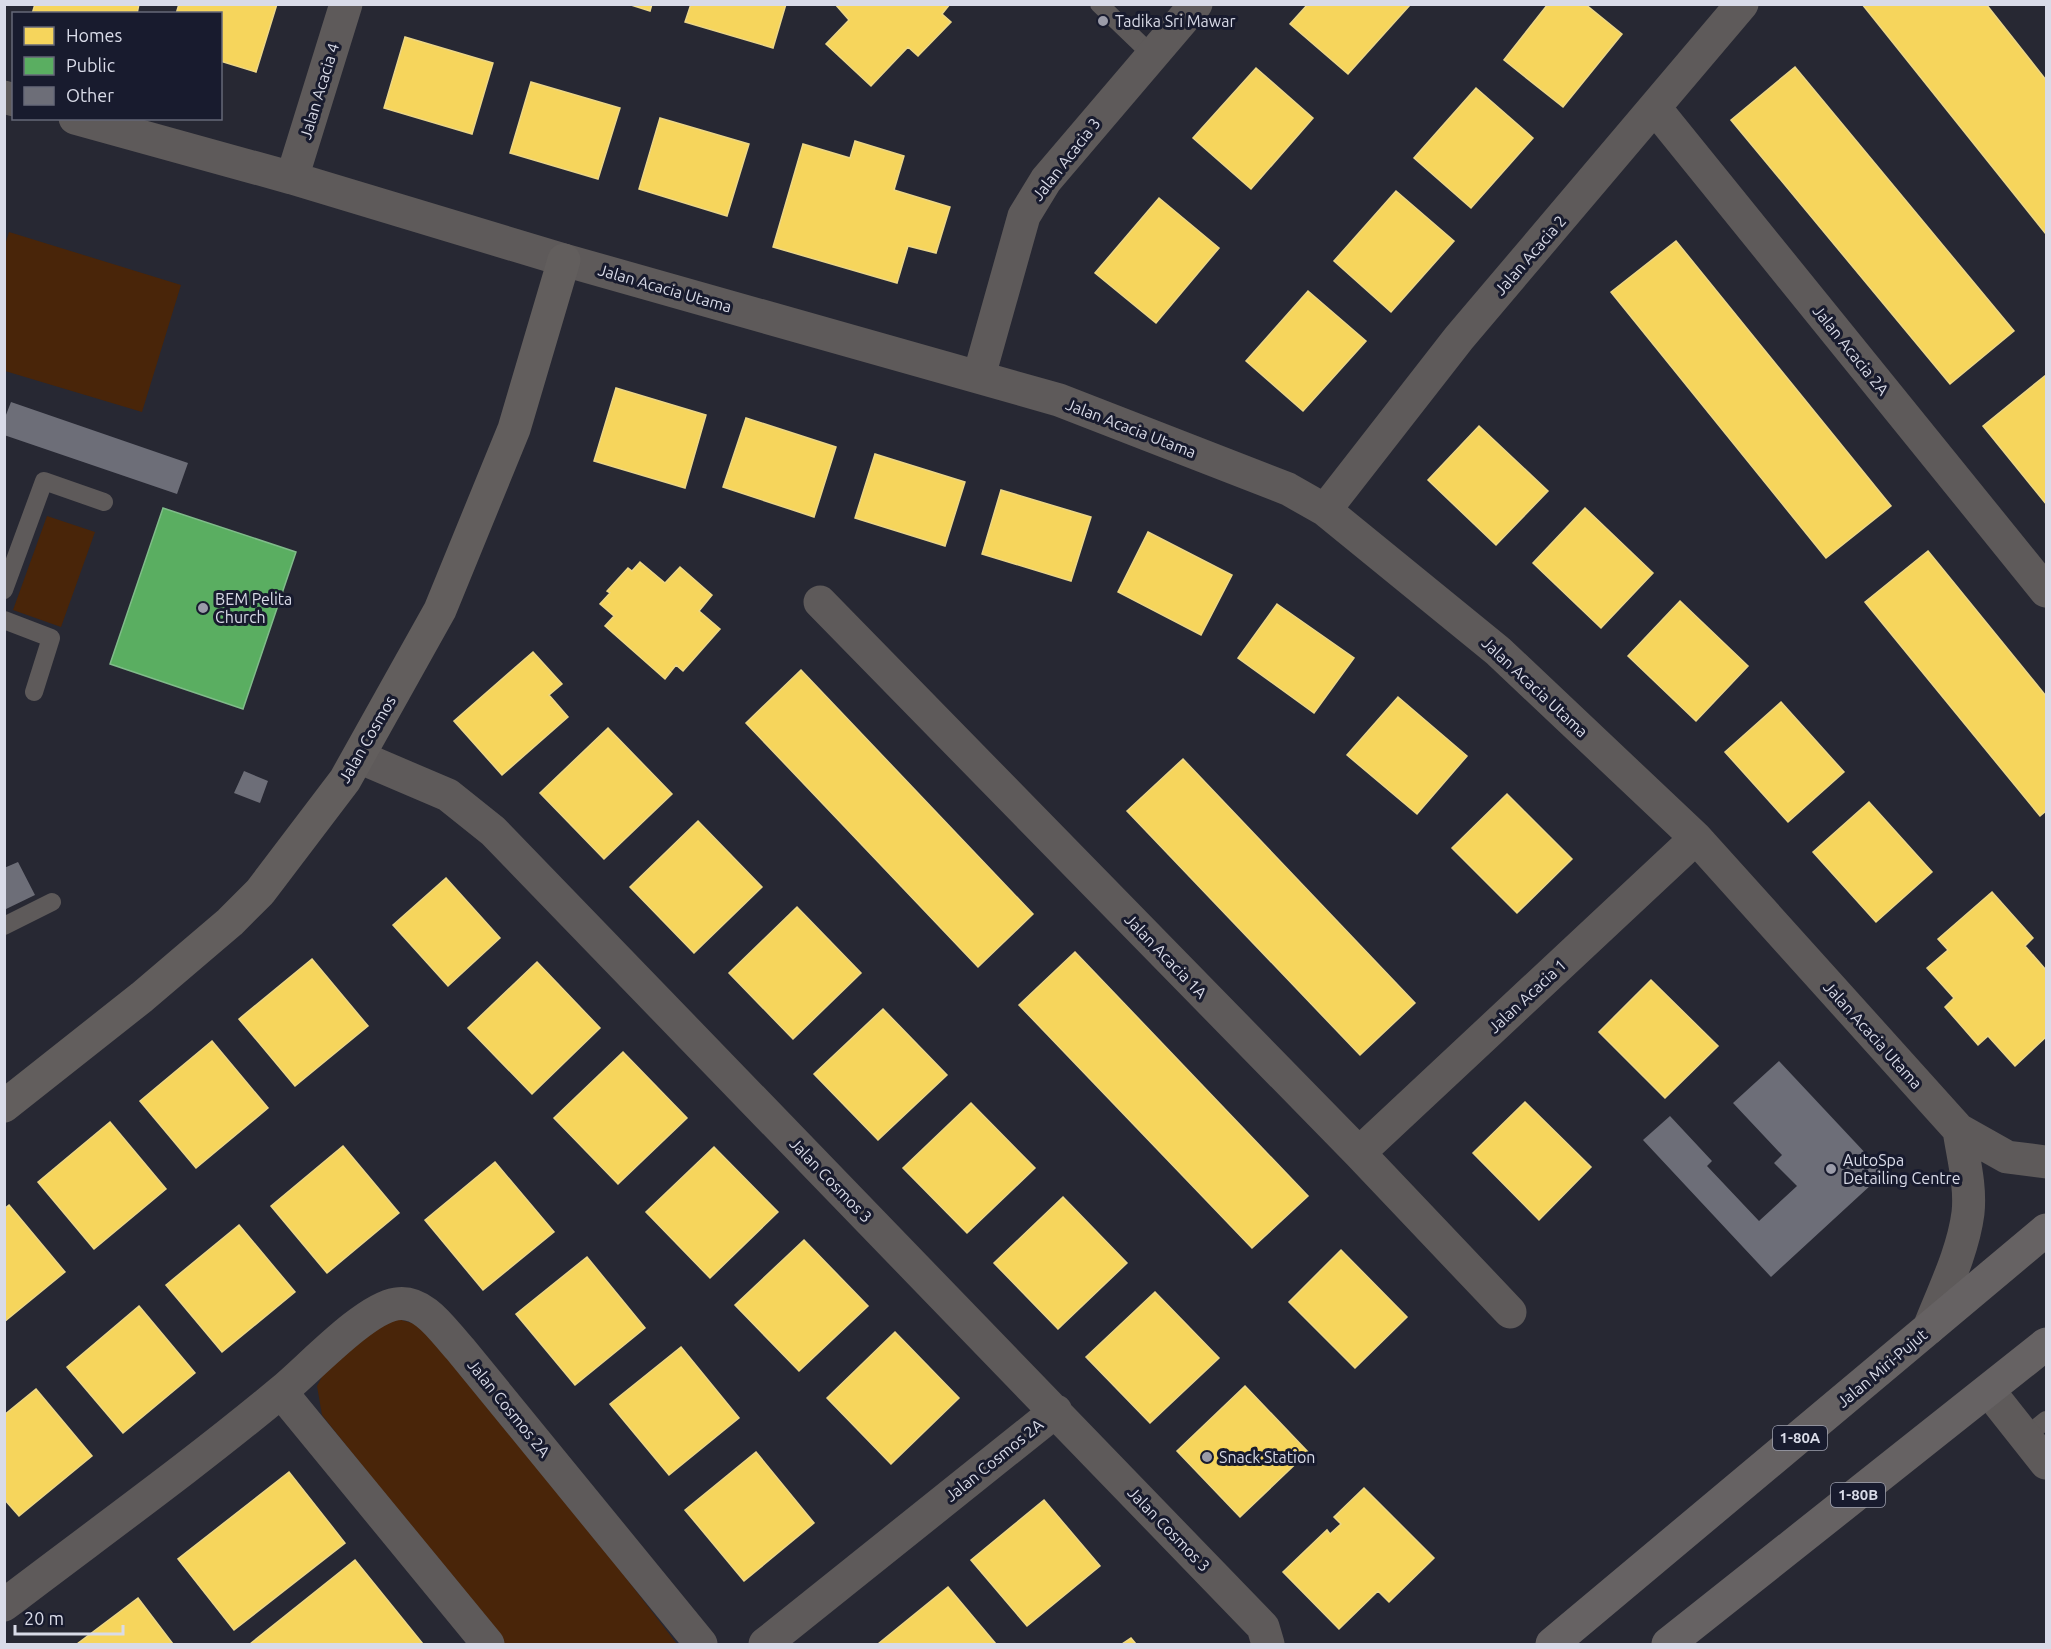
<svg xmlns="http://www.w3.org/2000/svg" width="2051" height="1649" font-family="Ubuntu,sans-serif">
  <rect width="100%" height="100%" fill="#272833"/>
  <!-- green -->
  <path fill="#492509" d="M9,232L181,285L142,412L5,371L4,248Z
    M47,516L95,532L61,627L13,610Z
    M391,1317L429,1328L449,1349L677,1644H503L322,1415L317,1386L330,1362Z"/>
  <!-- homes -->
  <path fill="#f6d55c" stroke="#edd786" stroke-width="1.5" d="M35,4H139L137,14H32Z
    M179,4H277L256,72L220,61V14H176Z
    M628,4H652L650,11Z
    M691,4H786L773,48L685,22Z
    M835,4H950L942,14L951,22L918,56L908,47L871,86L826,44L849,20Z
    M1308,4H1410V5L1348,74L1290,24Z
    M1548,4H1585L1622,34L1563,107L1504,60Z
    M1862,4H1986L2046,80V234Z
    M405,37L493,63L472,134L384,108Z
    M1795,67L2014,331L1950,384L1731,120Z
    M1256,68L1313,118L1251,189L1193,138Z
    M531,82L620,108L598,179L510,153Z
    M1476,88L1533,138L1471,208L1414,158Z
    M660,118L749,144L727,216L639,189Z
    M855,141L904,156L894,190L950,207L936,253L908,246L897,283L773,247L803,144L850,158Z
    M1396,191L1454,241L1391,312L1334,261Z
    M1159,198L1219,248L1156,323L1095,273Z
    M1676,241L1891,506L1826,558L1611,292Z
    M1308,291L1366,341L1303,411L1246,361Z
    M2046,375V504L1983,426Z
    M616,388L706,415L685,488L594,461Z
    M746,418L836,447L814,517L723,487Z
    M1479,426L1548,491L1496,545L1428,480Z
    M875,454L965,482L945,546L855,518Z
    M1001,490L1091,517L1071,581L982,554Z
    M1585,508L1653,573L1601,628L1533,563Z
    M1148,532L1232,575L1201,635L1118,592Z
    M1928,551L2046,696V811L2040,816L1865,602Z
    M640,562L665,583L680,567L712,595L699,611L720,629L683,671L676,665L665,679L605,626L614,616L600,604L610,593L607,591L628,568L632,571Z
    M1680,601L1748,666L1696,721L1628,656Z
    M1277,604L1354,658L1314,713L1238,658Z
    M533,652L562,684L549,695L568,717L502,775L454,721Z
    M801,670L1033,914L978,967L746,723Z
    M1398,697L1467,756L1417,814L1347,755Z
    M1781,702L1844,772L1788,822L1725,752Z
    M608,728L672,794L604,859L540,793Z
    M1183,759L1415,1003L1360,1055L1127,811Z
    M1507,794L1572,859L1517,913L1452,848Z
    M1869,802L1932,872L1876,922L1813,852Z
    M698,821L762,887L694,953L630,887Z
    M446,878L500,938L448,986L393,925Z
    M1992,892L2033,938L2025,946L2046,970V1037L2015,1066L1988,1036L1978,1045L1945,1007L1954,998L1927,968L1948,950L1938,939Z
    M797,907L861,973L793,1039L729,973Z
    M1075,952L1308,1196L1252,1248L1019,1005Z
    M312,959L368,1026L295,1086L239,1019Z
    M537,962L600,1028L532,1094L468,1028Z
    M1651,980L1718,1046L1665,1098L1599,1032Z
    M883,1009L947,1075L878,1140L814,1074Z
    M212,1041L268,1108L196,1168L140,1101Z
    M623,1052L687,1118L618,1184L554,1118Z
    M1525,1102L1591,1167L1539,1220L1473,1153Z
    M971,1103L1035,1168L967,1233L903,1168Z
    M110,1122L166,1189L94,1249L38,1182Z
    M343,1146L399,1213L327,1273L271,1206Z
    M714,1147L778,1212L710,1278L646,1212Z
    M495,1162L554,1232L483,1290L425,1220Z
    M1063,1197L1127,1263L1058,1329L994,1263Z
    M9,1205L65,1272L4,1322V1209Z
    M239,1225L295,1292L222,1352L166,1285Z
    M804,1240L868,1306L799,1371L735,1305Z
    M1341,1250L1407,1317L1355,1368L1289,1302Z
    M587,1257L645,1328L575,1385L516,1314Z
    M1155,1292L1219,1358L1150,1423L1086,1357Z
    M139,1306L195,1373L123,1433L67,1367Z
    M895,1332L959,1398L891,1464L827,1398Z
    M681,1347L739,1418L669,1475L610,1404Z
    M1245,1386L1308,1452L1240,1517L1177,1451Z
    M36,1389L92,1456L19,1516L4,1499V1415Z
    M756,1452L814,1523L744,1581L685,1510Z
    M289,1472L345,1543L234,1630L178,1559Z
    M1364,1488L1434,1558L1389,1602L1378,1591L1339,1629L1283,1572L1327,1530L1330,1534L1341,1524L1334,1517Z
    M1044,1500L1100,1566L1027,1626L971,1560Z
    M355,1560L423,1644H250Z
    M948,1587L996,1644H878Z
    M138,1598L173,1644H77Z
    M1131,1638L1136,1644H1122Z"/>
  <!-- public -->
  <path fill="#5aae61" stroke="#80bc8a" stroke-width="1.5" d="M163,508L296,552L243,709L110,664Z"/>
  <!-- building -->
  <path fill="#6d6e78" d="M11,402L188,463L177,494L4,435V420Z
    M244,771L268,781L260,803L234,793Z
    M18,862L35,895L4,910V868Z
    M1779,1061L1884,1173L1771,1277L1643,1140L1670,1116L1712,1161L1707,1166L1759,1221L1797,1186L1774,1163L1782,1155L1733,1103Z"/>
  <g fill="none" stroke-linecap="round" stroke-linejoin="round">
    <!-- lane -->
    <path stroke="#5e5a5a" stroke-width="18" d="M1099,4L1151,54
      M4,590L44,481L104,502
      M4,620L51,638L34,692
      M4,926L52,902
      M2025,1437L2046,1420"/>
    <!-- street -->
    <path stroke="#5e5a5a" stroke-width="33" d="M4,97L14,100
      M1655,108L2046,591
      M75,118L292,178L564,260L1059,400L1288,489L1325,510L1498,651L1696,838L1959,1130L2007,1157L2046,1162
      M292,178L346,4
      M979,376L1024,216L1046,180L1196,4
      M1325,510L1459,338L1742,4
      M820,602L1359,1153L1510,1312
      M359,757L448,795L493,831L1263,1627L1268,1644
      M1359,1153L1696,838
      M1929,1328C1943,1292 1963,1252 1968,1213C1971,1186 1963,1157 1959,1130
      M1989,1391L2046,1463
      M281,1392L488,1644
      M4,1605C97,1534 192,1466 282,1391C309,1369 364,1309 396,1304C424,1299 444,1332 460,1349L701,1644
      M765,1644L1056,1411"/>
    <!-- secondary -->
    <path stroke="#625e5d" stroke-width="33" d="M4,1106L142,997L230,922L260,892L345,780L440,610L514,429L564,260"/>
    <!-- highway -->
    <path stroke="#666263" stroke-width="33" d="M1552,1644L2046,1230
      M1668,1644L2046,1344"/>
  </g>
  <!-- markers -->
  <g fill="#9b9ca9" stroke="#181b2e" stroke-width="2">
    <circle cx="1103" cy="21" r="6"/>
    <circle cx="203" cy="608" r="6"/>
    <circle cx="1831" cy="1169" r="6"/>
    <circle cx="1207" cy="1457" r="6"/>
  </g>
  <g text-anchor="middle" stroke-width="6" stroke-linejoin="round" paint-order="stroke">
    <!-- shield labels -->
    <g fill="#181b2e" stroke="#9fa1b0" stroke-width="1.5">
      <rect x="1773" y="1426" width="54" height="24" rx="4.5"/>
      <rect x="1831" y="1483" width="54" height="24" rx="4.5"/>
    </g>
    <g font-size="15" font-weight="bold" fill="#d9dbe8">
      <text x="1800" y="1443">1-80A</text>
      <text x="1858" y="1500">1-80B</text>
    </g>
    <!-- poi labels -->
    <g font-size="16" fill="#d9dbe8" stroke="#181b2e" text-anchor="start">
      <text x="1115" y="27">Tadika Sri Mawar</text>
      <text x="215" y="605">BEM Pelita<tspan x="215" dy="18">Church</tspan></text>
      <text x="1843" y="1166">AutoSpa<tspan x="1843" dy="18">Detailing Centre</tspan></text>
      <text x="1219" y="1463">Snack Station</text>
    </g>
    <!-- street labels -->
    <g font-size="16" fill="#d9dbe8" stroke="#181b2e">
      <text transform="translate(319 91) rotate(-73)" y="6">Jalan Acacia 4</text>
      <text transform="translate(1066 159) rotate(-52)" y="6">Jalan Acacia 3</text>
      <text transform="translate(1530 255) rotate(-49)" y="6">Jalan Acacia 2</text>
      <text transform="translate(665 288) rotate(16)" y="6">Jalan Acacia Utama</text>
      <text transform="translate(1851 350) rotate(51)" y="6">Jalan Acacia 2A</text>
      <text transform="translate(1131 428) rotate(21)" y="6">Jalan Acacia Utama</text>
      <text transform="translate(1535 687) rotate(43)" y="6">Jalan Acacia Utama</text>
      <text transform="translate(367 739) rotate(-60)" y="6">Jalan Cosmos</text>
      <text transform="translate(1166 956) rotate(46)" y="6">Jalan Acacia 1A</text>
      <text transform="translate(1527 996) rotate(-43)" y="6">Jalan Acacia 1</text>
      <text transform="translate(1873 1035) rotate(48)" y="6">Jalan Acacia Utama</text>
      <text transform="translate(831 1180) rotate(46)" y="6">Jalan Cosmos 3</text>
      <text transform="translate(1882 1368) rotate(-40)" y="6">Jalan Miri-Pujut</text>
      <text transform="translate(509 1408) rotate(51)" y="6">Jalan Cosmos 2A</text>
      <text transform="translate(994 1460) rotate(-39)" y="6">Jalan Cosmos 2A</text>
      <text transform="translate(1169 1529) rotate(46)" y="6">Jalan Cosmos 3</text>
    </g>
  </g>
  <!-- border -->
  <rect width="2051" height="1649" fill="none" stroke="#d9dbe8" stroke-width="12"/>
  <!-- legend -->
  <rect x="12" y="12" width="210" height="108" fill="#181b2e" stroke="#656878" stroke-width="1.5"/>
  <rect x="24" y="27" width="30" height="18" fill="#f6d55c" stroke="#656878" stroke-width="1.5"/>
  <text x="66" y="42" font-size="18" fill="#d9dbe8">Homes</text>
  <rect x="24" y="57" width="30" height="18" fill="#5aae61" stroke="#656878" stroke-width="1.5"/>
  <text x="66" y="72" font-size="18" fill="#d9dbe8">Public</text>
  <rect x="24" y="87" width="30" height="18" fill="#6d6e78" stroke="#656878" stroke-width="1.5"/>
  <text x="66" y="102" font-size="18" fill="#d9dbe8">Other</text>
  <!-- scale -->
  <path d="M15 1625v9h108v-9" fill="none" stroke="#d9dbe8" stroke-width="3"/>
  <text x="24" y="1625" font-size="18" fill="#d9dbe8" stroke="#181b2e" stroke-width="4.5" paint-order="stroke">20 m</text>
</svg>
